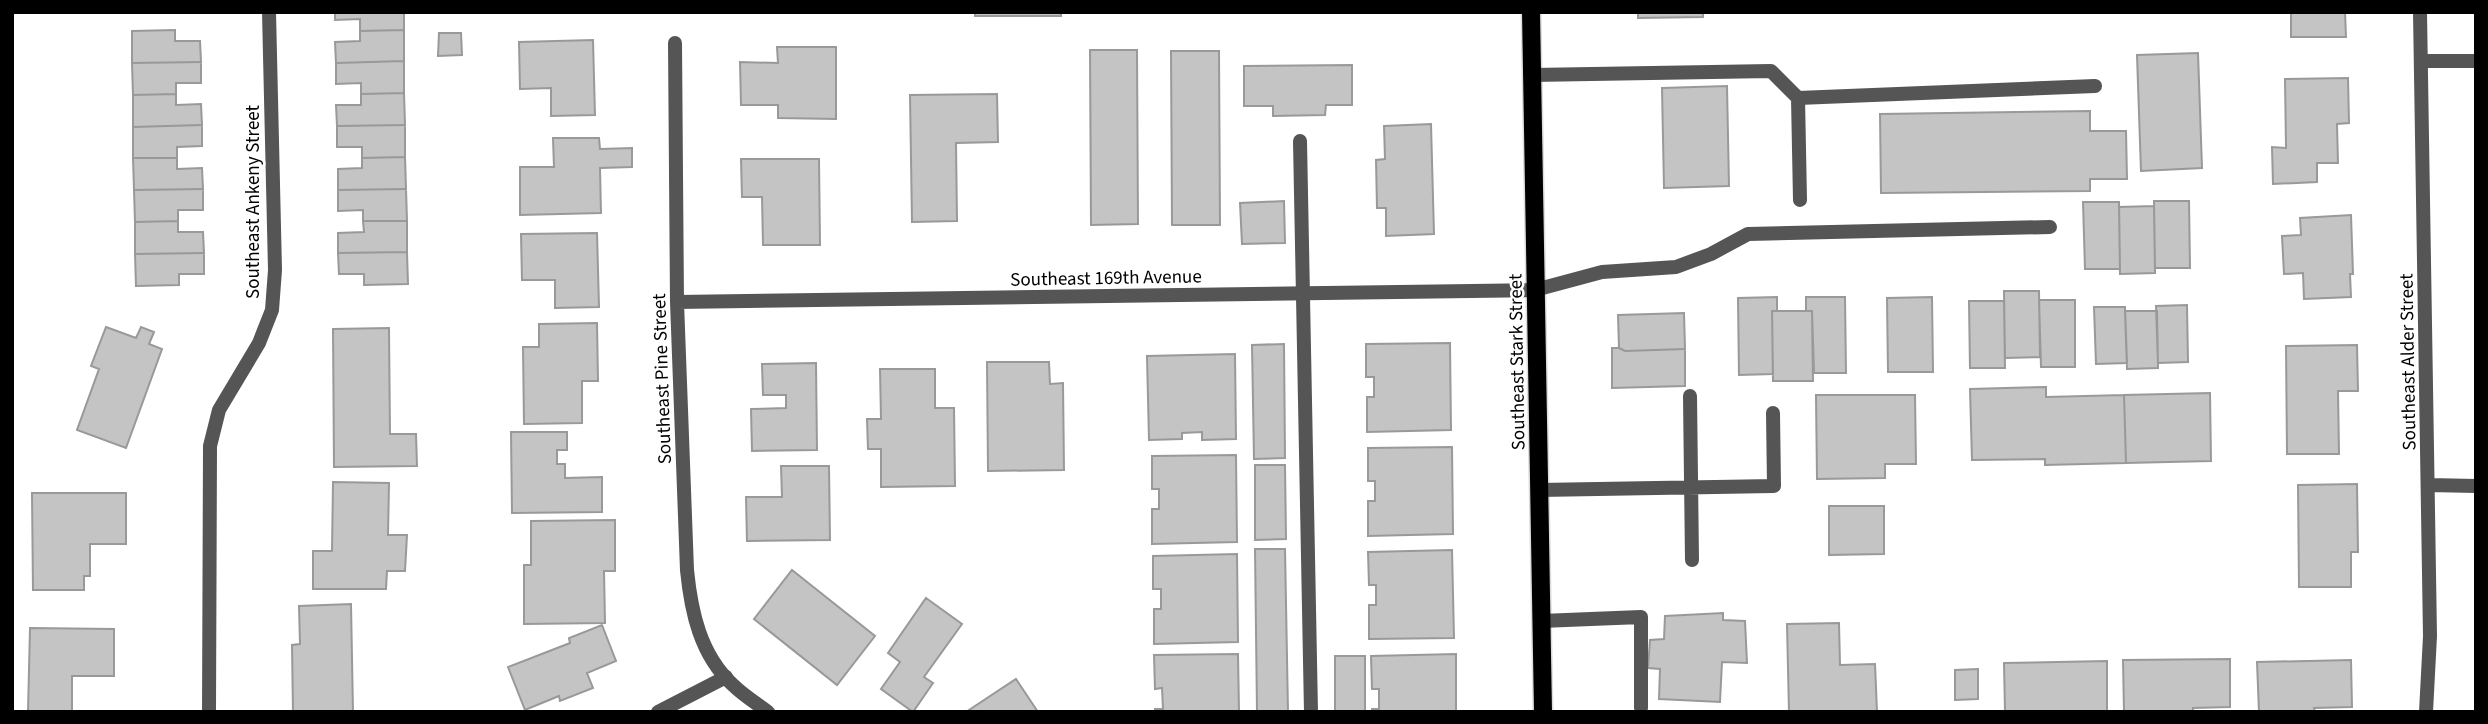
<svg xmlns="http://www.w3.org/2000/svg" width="2488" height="724" font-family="'Source Sans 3',sans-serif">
  <rect width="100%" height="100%" fill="#fff"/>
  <!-- building -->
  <path fill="#c4c4c4" stroke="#999" stroke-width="2" d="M335,12H404V30L360,31V19L335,20Z
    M975,12H1061V16H975Z
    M1638,12H1703V17L1638,18Z
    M2291,12H2345L2346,37H2291Z
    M175,30V41H200L201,62L132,63V31Z
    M404,30V61L336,63L335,42L360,41V31Z
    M439,33H461L462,55L438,56Z
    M593,40L595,115L551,116V88L520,89L519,42Z
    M777,47H836V119L778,118V105H741L740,62L778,63Z
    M1090,50H1137L1138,224L1091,225Z
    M1171,51H1219L1220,225H1172Z
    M2198,53L2202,168L2141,171L2137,55Z
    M404,61V93L361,94V83L336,84V63Z
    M201,62V83H176V94L133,95L132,63Z
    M1352,65V105H1326L1325,115L1273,116V106H1244V66Z
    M2348,78L2349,123L2337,124L2338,163H2317V182L2273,184L2272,147L2286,148L2285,79Z
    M1727,86L1729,186L1664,188L1662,88Z
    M404,93L405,125L337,126L336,105H361V94Z
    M176,94V105L201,104L202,125L133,127V95Z
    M997,94L998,142L956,143L957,221L912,222L910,95Z
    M2090,111V131H2126L2127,179H2090V191L1881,193L1880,114Z
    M1431,124L1434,234L1386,236V208H1377L1376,160L1385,159L1384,126Z
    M202,125V146L177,147V158H133V127Z
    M405,125V157L362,158V147H337V126Z
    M553,138H599L600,149L632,148V167L600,168L601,213L520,215V167H554Z
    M405,157L406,189L338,190V169L362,168V158Z
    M133,158H177V169L202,168L203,189L134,190Z
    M741,159H819L820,245H763L762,197H742Z
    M203,189V210H178V221L135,222L134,190Z
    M406,189L407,221H363V210L338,211V190Z
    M1284,201L1285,243L1242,244L1240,203Z
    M2154,201H2189L2190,268H2155Z
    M2083,202H2119L2120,269H2085Z
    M2154,206L2155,273L2120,274L2119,207Z
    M2351,215L2353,274H2350L2351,297L2304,299L2303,273L2284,274L2282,236L2301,235L2300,218Z
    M178,221V232H203L204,253L135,254V222Z
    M363,221H407V252L338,253V233L364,232Z
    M597,233L599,307L555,308V280H522L521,234Z
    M407,252L408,284L364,285V274H339L338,253Z
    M204,253V274H179V285L136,286L135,254Z
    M2004,291H2039L2040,357L2005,358Z
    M1777,297V311H1772L1773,374L1739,375L1738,298Z
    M1806,297H1845L1846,373H1814L1812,311H1806Z
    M1932,297L1933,372H1888L1887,298Z
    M2039,300H2075V367H2041Z
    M1969,301H2004L2005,368H1970Z
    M2187,305L2188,362L2158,363L2156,306Z
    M2094,307H2125L2127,363L2096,364Z
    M1772,311H1812L1813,381H1773Z
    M2125,311H2157L2158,368L2127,369Z
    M1684,313L1685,349L1625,351L1619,348L1618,315Z
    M597,323L598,381H582V423L524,424L523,347H539V324Z
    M106,327L136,338L141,327L154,332L149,344L162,349L126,448L77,430L99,369L91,366Z
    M389,328L390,434H416L417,466L334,467L333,329Z
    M1450,343L1451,430L1367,432V397H1374V377H1366V344Z
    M1284,344L1285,458L1254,459L1252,345Z
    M2357,345L2358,391H2338L2339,454H2287L2286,346Z
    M1612,348H1619L1625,351L1685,349V386L1612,388Z
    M1235,354L1236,439L1202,440V432L1182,433V439L1149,440L1147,356Z
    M987,362H1049L1050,384L1063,383L1064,470L988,471Z
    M816,363L817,450L752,451L751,409L786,408V395H763L762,364Z
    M880,369H935V408H954L955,486L881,487V449H868L867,419H881Z
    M2046,387V397L2124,395L2126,463L2045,465V459L1972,460L1970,389Z
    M2210,393L2211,461L2126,463L2124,395Z
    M1816,395H1915L1916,464H1885V478L1817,479Z
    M511,432H567V450H557V464H565V478L602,477V512L512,513Z
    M1452,447L1453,534L1368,536V501H1375V481H1368V448Z
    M1236,455L1237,542L1152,544V509H1159V489H1152V456Z
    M1255,465H1285L1286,539L1255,540Z
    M781,466H829L830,540L747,541L746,497H782Z
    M333,482L389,483L388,535H407L405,571H387L386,589H313V551H332Z
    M2357,484L2358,552H2351V587H2299L2298,485Z
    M32,493H126V544H90V576H84V590H33Z
    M1829,506H1884V554L1829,555Z
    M615,520V571H604L605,623L524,624V565H531V521Z
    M1255,549H1285L1288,712H1257Z
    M1452,550L1454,638L1369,639V605H1376V585H1369L1368,552Z
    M1237,554L1238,642L1154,644V609H1161V589H1153V556Z
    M792,570L875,636L837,685L754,619Z
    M926,598L962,624L924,677L933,683L913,712L881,689L900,662L888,653Z
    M351,604L353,712H293L292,645L300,644L299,606Z
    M1723,613V620L1745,621L1747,663L1722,662L1720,702L1659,699L1660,669L1648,668L1650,640L1664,639L1665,616Z
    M1839,623L1840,665L1875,664L1877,712H1789L1787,624Z
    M602,625L616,661L587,673L593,688L560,701L559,696L525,710L508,667L570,643L569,638Z
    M30,628L114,629V676H72V712H28Z
    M1238,654L1239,712H1155V709H1163L1162,688L1155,689L1154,655Z
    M1456,654V712H1372V709H1379V689H1372L1371,656Z
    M1335,656H1365V712H1335Z
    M2230,659V707L2193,708V712H2124L2123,660Z
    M2351,660L2352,707L2314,708L2315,712H2259L2257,662Z
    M2107,661V712L2005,711L2004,663Z
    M1978,669V699L1955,700V670Z
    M1016,679L1038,712H966Z"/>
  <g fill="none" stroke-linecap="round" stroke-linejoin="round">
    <defs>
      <path id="primary" d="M1531,12L1543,712"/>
    </defs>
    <!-- primary casing -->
    <use href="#primary" stroke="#dbdbdb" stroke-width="21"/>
    <!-- lane -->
    <path stroke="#555" stroke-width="14" d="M1532,75L1771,71L1798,98L2095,86
      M1798,98L1800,200
      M1300,141L1311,712
      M1535,290L1602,272L1676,267L1711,254L1748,234L2050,227
      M1690,396L1692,560
      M1539,490L1774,486L1773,413
      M1541,621L1641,617V708
      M658,712L726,677"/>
    <!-- street -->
    <path stroke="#555" stroke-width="14" d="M2420,12L2430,636L2426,712
      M675,43L677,302L687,570C691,611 700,655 733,685C743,695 756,703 768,712
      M2421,61H2476
      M677,302L1535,290
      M2429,485L2476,486
      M209,712L210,446L219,410L259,343L272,310L275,270L269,12"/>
    <!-- primary -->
    <use href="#primary" stroke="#000" stroke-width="18"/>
  </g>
  <g text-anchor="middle" stroke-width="5" stroke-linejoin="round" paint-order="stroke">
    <!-- street labels -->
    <g font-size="19" fill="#000" stroke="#fff">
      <text transform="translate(252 202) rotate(-90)" y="7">Southeast Ankeny Street</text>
      <text transform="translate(1106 277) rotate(-1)" y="7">Southeast 169th Avenue</text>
      <text transform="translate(1516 362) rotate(-91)" y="7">Southeast Stark Street</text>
      <text transform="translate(2407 362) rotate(-91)" y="7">Southeast Alder Street</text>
      <text transform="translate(661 379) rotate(-92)" y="7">Southeast Pine Street</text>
    </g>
  </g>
  <!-- border -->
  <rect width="2488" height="724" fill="none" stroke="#000000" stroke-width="28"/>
</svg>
